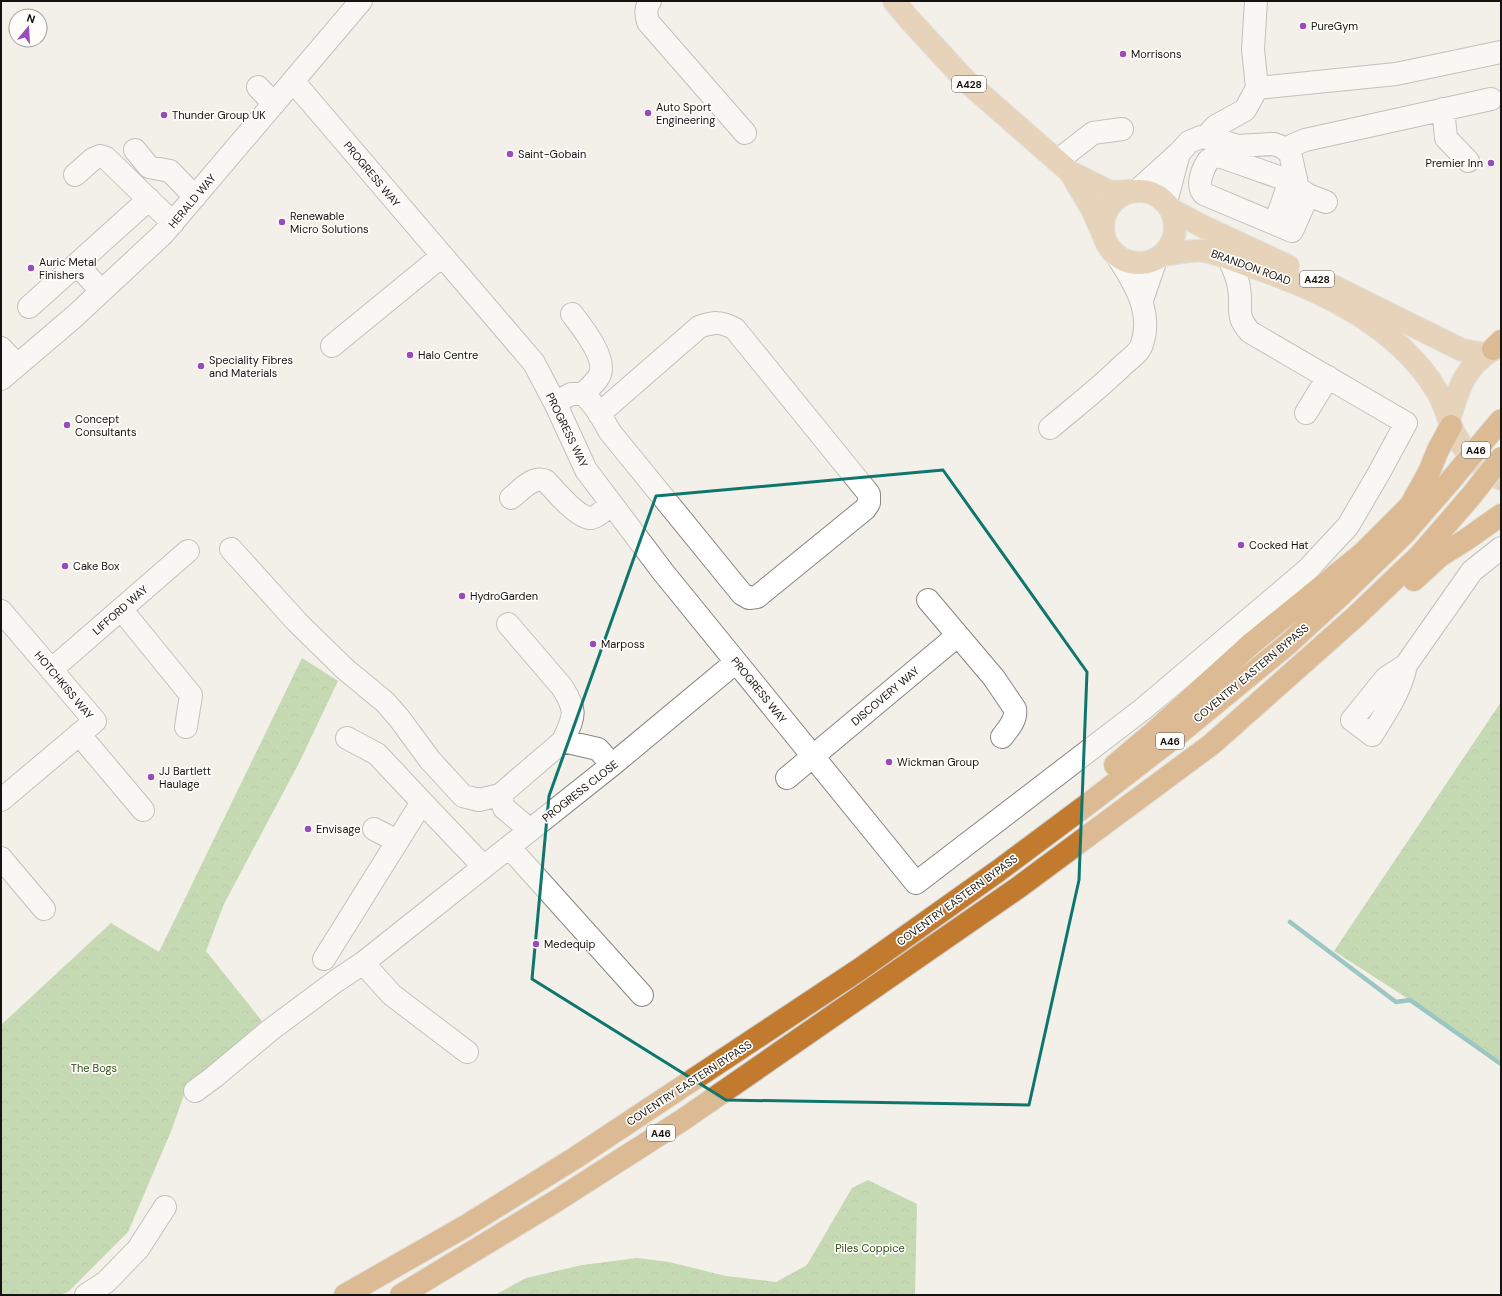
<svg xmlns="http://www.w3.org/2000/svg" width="1502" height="1296" font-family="'DM Sans',sans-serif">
  <defs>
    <pattern id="forest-crowns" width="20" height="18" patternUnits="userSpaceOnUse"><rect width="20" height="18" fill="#8ebc70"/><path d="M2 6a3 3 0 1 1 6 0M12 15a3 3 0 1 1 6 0" fill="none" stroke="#7aa160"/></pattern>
  </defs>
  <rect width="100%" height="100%" fill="#f3f0ea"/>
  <!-- forest -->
  <path fill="url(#forest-crowns)" d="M302,658L338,681L299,763L224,904L206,951L262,1021L187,1086L172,1129L128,1232L68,1292L59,1295H1V1025L111,923L159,952Z
    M1501,702V1061L1410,1000L1334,951Z
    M868,1180L917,1204L915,1295H495L526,1278L582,1265L637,1258L669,1262L726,1276L776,1282L807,1265L852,1188Z"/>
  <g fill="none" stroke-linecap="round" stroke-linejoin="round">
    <!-- stream -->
    <path stroke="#329296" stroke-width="4.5" d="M1290,922L1396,1002L1410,1000L1501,1064"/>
    <defs>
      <path id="minor" d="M650,1C645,8 646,14 648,22L745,133
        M1256,1L1253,49L1257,88
        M293,81L534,363L557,407L586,470L663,572L916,883L1143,709L1307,570L1348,526L1379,473L1406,423L1250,332C1234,314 1243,309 1239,288C1238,278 1233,268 1229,259
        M258,87L274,104
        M1443,109L1446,138L1468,161
        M1208,138L1211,131L1216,126L1245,110L1257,88L1396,74L1501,52
        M135,150L149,167L170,171L195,197
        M1287,150L1293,145L1305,140L1491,99
        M1057,161L1093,133L1122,129
        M75,175L93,159L100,156L106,158L173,223
        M1290,181L1219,156C1215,157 1210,158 1208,161C1202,170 1196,186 1204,194L1292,231L1308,195
        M1138,190L1179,153L1189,142L1201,137L1215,139L1237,146L1274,144L1282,147L1290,153L1298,188L1308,195L1326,202
        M1166,202L1179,153
        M1275,223L1290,181L1296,182
        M101,291L77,264L149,199
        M1142,300L1156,259
        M29,307L77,264
        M572,314C582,327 610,361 598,378C594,384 588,389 583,394
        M332,346L442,256
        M1,348L17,365
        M1,379L75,316L163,234L361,1
        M555,403L571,394H583C595,404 602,418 610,432L742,594L749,598L757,597L865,509L869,503V494L735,329C721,321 714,322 699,327L599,414
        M1306,413L1328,377
        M1050,428C1075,407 1101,387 1124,364C1131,358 1140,352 1142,344C1153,312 1134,282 1117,256
        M511,498C521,490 533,475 546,481C554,490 580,520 591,518C598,517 606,508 611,504
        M231,549L297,622L345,669L385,702L399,718L430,760L463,796L479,800L500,795
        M928,600L994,678L1015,709C1017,720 1008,729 1002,737
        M121,609L191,695L186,727
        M1,611L95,721L1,800
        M508,624L562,687C578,712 574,716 563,741
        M1406,665C1401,691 1386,712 1372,735L1352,720L1386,678L1406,665L1472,571L1501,548
        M51,670L188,551
        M79,734L143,810
        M347,738L377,754L422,802
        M787,778L957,636
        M374,829L397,841
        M530,830L504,808L500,795L563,741L598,749L612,765
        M509,847L642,995
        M1,858L44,909
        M324,959L422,802L484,867
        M363,963L392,995L467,1052
        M195,1091L214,1077L269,1031L336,981L363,963L612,765L736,662
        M86,1295L106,1282L138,1249L165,1207"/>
      <path id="major" d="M894,1L908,18L966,81L1070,172L1110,192L1132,191
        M1070,172L1092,209L1103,234
        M1103 227a36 36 0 1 1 72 0a36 36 0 1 1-72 0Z
        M1172,210L1204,227L1288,266
        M1162,255C1173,254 1194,249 1204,251C1218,253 1237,261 1250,266C1321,290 1397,325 1437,391C1444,402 1447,416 1452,428C1461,450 1480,468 1501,479
        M1335,287L1462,350L1485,354
        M1449,420C1458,390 1465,365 1494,349"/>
      <path id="highway" d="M1493,349L1501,341
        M1414,580L1440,556L1467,539L1501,515
        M1115,765L1153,733L1252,643L1363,553L1410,506L1429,472L1438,450L1451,426
        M345,1295L464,1227L575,1158L860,969L998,871L1092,801L1176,736L1289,643L1339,597L1404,534L1451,480
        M401,1295L556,1201L681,1121L1019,887L1212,744L1355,617L1420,555L1471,496"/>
    </defs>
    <!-- minor casing -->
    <use href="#minor" stroke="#888681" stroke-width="24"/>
    <!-- major casing -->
    <use href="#major" stroke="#cbcbcb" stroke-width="24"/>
    <!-- highway casing -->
    <use href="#highway" stroke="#cbcbcb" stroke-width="24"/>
    <!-- minor -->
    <use href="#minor" stroke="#fff" stroke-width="22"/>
    <!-- major -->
    <use href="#major" stroke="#dab082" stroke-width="22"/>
    <!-- highway -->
    <use href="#highway" stroke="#c27b2e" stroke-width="22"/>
    <defs>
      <path id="highway-bridge" d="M1451,480L1501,420
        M1471,496L1501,458"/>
    </defs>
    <!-- highway-bridge casing -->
    <use href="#highway-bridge" stroke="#cbcbcb" stroke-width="24" stroke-linecap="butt"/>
    <!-- highway-bridge -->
    <use href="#highway-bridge" stroke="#c27b2e" stroke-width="22"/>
  </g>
  <!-- marked area -->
  <path d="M0 0H1502V1296H0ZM943,470L1087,672L1079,880L1029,1105L726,1100L532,979L549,796L656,496Z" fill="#f3f0ea" fill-opacity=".55" fill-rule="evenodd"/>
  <path fill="none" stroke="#0f766e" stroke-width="3" stroke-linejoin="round" d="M943,470L1087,672L1079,880L1029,1105L726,1100L532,979L549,796L656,496Z"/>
  <!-- markers -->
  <g fill="#994bbc" stroke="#fffdfa" stroke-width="1.5">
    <circle cx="1303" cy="26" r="4"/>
    <circle cx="1123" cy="54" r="4"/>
    <circle cx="648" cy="113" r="4"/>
    <circle cx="164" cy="115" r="4"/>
    <circle cx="510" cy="154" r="4"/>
    <circle cx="1491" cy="163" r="4"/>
    <circle cx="282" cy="222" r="4"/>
    <circle cx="31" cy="268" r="4"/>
    <circle cx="410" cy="355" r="4"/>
    <circle cx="201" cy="366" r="4"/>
    <circle cx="67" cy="425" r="4"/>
    <circle cx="1241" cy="545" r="4"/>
    <circle cx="65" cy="566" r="4"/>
    <circle cx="462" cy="596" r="4"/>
    <circle cx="593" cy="644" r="4"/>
    <circle cx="889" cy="762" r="4"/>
    <circle cx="151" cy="777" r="4"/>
    <circle cx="308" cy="829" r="4"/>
    <circle cx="536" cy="944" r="4"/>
  </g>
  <g text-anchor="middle" stroke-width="3.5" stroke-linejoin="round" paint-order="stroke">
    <!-- shield labels -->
    <g fill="#fffdfa" stroke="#5a5957" stroke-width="1">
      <rect x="952" y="76" width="34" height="16" rx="3"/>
      <rect x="1300" y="271" width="34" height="16" rx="3"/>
      <rect x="1462" y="442" width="28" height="16" rx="3"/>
      <rect x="1156" y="733" width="28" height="16" rx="3"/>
      <rect x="647" y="1125" width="28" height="16" rx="3"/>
    </g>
    <g font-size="10" font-weight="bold" fill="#141311">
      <text x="969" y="88">A428</text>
      <text x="1317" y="283">A428</text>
      <text x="1476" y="454">A46</text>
      <text x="1170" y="745">A46</text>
      <text x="661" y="1137">A46</text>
    </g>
    <!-- poi labels -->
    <g font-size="11" fill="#141311" stroke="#fffdfa" text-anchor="start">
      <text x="1311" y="30">PureGym</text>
      <text x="1131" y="58">Morrisons</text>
      <text x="656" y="111">Auto Sport<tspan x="656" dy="13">Engineering</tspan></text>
      <text x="172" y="119">Thunder Group UK</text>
      <text x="518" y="158">Saint-Gobain</text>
      <text x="1483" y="167" text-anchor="end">Premier Inn</text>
      <text x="290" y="220">Renewable<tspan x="290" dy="13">Micro Solutions</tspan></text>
      <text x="39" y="266">Auric Metal<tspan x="39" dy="13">Finishers</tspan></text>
      <text x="418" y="359">Halo Centre</text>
      <text x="209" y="364">Speciality Fibres<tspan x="209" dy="13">and Materials</tspan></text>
      <text x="75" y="423">Concept<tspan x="75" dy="13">Consultants</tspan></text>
      <text x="1249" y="549">Cocked Hat</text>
      <text x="73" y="570">Cake Box</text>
      <text x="470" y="600">HydroGarden</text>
      <text x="601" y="648">Marposs</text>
      <text x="897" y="766">Wickman Group</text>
      <text x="159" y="775">JJ Bartlett<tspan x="159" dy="13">Haulage</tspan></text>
      <text x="316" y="833">Envisage</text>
      <text x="544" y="948">Medequip</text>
    </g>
    <!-- street labels -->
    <g font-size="11" fill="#141311" stroke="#fffdfa">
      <text transform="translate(372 174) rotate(50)" y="4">PROGRESS WAY</text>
      <text transform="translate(192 201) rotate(-50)" y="4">HERALD WAY</text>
      <text transform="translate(1251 267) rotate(20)" y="4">BRANDON ROAD</text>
      <text transform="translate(567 430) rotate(64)" y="4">PROGRESS WAY</text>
      <text transform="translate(120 610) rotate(-41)" y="4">LIFFORD WAY</text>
      <text transform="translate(1251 673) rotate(-40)" y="4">COVENTRY EASTERN BYPASS</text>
      <text transform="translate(64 685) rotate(50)" y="4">HOTCHKISS WAY</text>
      <text transform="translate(759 690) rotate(51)" y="4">PROGRESS WAY</text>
      <text transform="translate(885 696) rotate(-40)" y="4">DISCOVERY WAY</text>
      <text transform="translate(580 791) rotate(-38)" y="4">PROGRESS CLOSE</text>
      <text transform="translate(957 900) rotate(-36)" y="4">COVENTRY EASTERN BYPASS</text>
      <text transform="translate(689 1083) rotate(-33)" y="4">COVENTRY EASTERN BYPASS</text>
    </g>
    <!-- park labels -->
    <g font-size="11" fill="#2e4c17" stroke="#fffdfa">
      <text x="94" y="1072">The Bogs</text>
      <text x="870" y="1252">Piles Coppice</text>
    </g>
  </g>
  <!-- border -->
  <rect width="1502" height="1296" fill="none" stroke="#141311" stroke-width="4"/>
  <!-- north arrow -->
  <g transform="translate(28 28) rotate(18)"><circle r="19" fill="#fffdfa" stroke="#a19f9d"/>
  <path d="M0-3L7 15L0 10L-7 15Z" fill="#994bbc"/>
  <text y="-6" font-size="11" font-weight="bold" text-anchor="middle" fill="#141311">N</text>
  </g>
</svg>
